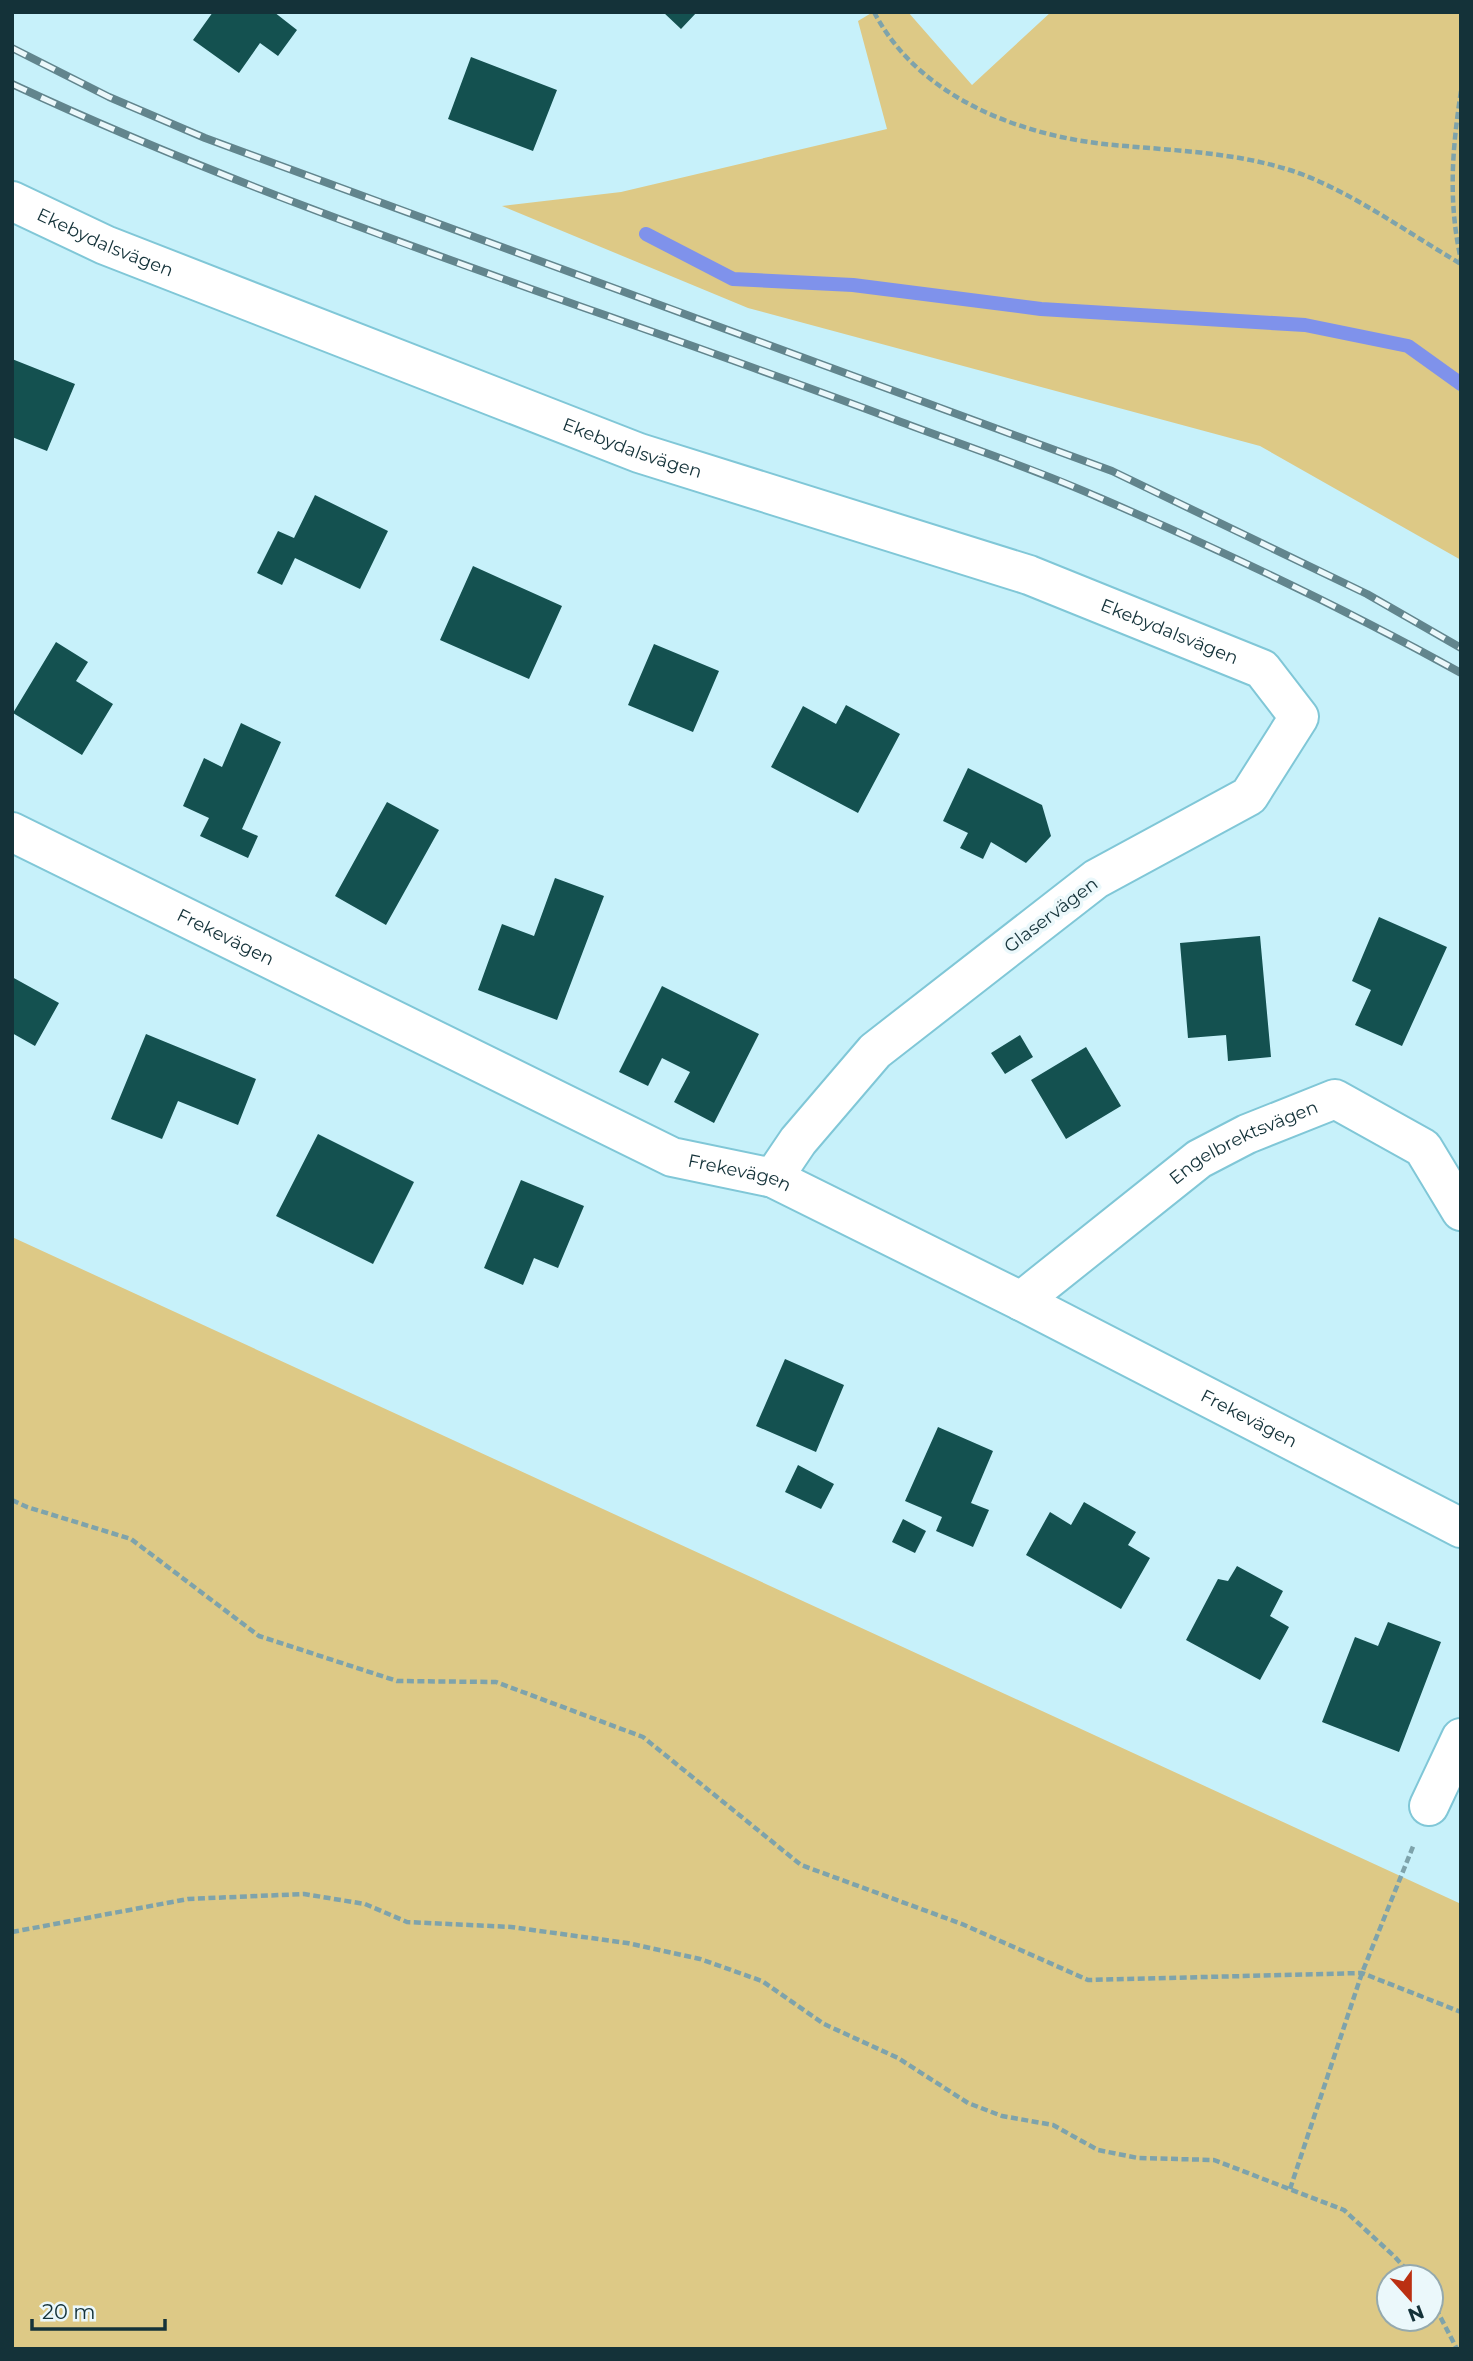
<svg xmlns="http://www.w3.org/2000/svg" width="1473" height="2361" font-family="Montserrat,sans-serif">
  <rect width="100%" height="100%" fill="#c7f1fa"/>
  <!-- green -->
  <path fill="#ddc986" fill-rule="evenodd" d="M873,12H908L972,85L1051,12H1461V560L1260,446L748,308L502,206L621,192L887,129L858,21Z
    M12,1237L1459,1903L1461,1902V2349H12ZM1389,2277H1431V2319H1389Z"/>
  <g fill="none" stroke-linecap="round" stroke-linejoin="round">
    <!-- stream -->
    <path stroke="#7f92eb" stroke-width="14" d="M646,234L733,279L853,285L1041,309L1305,325L1408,346L1461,384"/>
  </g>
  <!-- building -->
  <path fill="#145150" d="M213,12H274L297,30L278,56L260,43L239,73L193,40Z
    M663,12H697L681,29Z
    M471,57L557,90L533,151L448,119Z
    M12,359L75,384L47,451L12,437Z
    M315,495L388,531L360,589L295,558L282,585L257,573L278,531L294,538Z
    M473,566L562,606L529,679L440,640Z
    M56,642L88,662L76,681L113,704L82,755L13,713Z
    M654,644L719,671L693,732L628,705Z
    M846,705L900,734L858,813L771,767L803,706L836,724Z
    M241,723L281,742L242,829L258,836L248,858L200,836L209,818L183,806L204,758L222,767Z
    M968,768L1042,805L1051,836L1026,863L991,842L983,859L960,848L968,833L943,821Z
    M387,802L439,830L386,925L335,896Z
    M555,878L604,896L557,1020L478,990L502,924L534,936Z
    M1379,917L1447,947L1402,1046L1355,1025L1371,990L1352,981Z
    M1260,936L1271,1057L1228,1061L1226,1035L1188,1038L1180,943Z
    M12,977L59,1003L35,1046L12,1033Z
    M662,986L759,1034L714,1123L674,1102L690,1072L662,1058L648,1086L619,1072Z
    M146,1034L256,1079L238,1125L178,1101L162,1139L111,1119Z
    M1020,1035L1033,1057L1005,1074L991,1053Z
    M1086,1047L1121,1106L1066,1139L1031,1080Z
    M318,1134L414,1182L373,1264L276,1216Z
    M521,1180L584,1206L558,1268L534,1258L523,1285L484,1268Z
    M785,1359L844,1385L816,1452L756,1426Z
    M938,1427L993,1451L971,1503L989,1510L973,1547L936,1531L942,1517L905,1501Z
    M798,1465L834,1484L821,1509L785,1492Z
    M1084,1502L1136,1532L1128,1545L1150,1558L1121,1609L1026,1555L1050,1512L1071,1525Z
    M903,1519L926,1531L915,1553L892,1542Z
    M1237,1566L1283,1591L1270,1616L1289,1627L1260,1680L1186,1640L1218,1579L1228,1581Z
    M1388,1622L1441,1642L1399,1752L1322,1722L1355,1637L1378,1646Z"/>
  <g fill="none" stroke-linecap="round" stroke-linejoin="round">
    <defs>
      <g id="minor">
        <path id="s1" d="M12,201L105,245L639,453L1029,575L1262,669L1299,717L1249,796L1096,879L875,1051L798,1141L773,1178"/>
        <path id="s2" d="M12,832L672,1157L773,1178L1021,1301L1461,1528"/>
        <path id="s3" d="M1021,1301L1199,1159L1247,1134L1335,1099L1423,1148L1461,1211"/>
        <path d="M1429,1806L1461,1738"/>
      </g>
    </defs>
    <!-- minor casing -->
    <use href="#minor" stroke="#80c7d7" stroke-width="42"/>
    <!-- path -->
    <path stroke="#7ea3ab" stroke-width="4.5" stroke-dasharray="7 3.5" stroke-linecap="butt" d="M874,12C917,95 1015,134 1104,144C1171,151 1240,151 1304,175C1359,197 1410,234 1461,264
      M1461,91C1452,150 1448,202 1461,260
      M12,1500L27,1507L131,1539L259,1636L397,1681L496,1682L643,1737L801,1865L962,1924L1088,1980L1362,1973L1461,2012
      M12,1932L188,1899L304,1894L365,1904L407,1922L511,1927L627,1943L700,1959L762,1981L824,2024L898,2058L968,2103L1002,2116L1053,2125L1098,2150L1138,2158L1214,2160L1344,2210L1395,2257L1413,2277
      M1290,2189L1362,1973L1414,1844
      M1431,2299L1457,2349"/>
    <!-- minor -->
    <use href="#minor" stroke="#fff" stroke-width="38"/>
    <defs>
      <path id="rail" d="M12,48L109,97L205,138L1112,471L1367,594L1461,648
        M12,84C300,218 605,310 901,422C968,447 1035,469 1100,498C1223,551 1344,608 1461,673"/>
    </defs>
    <!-- rail casing -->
    <use href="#rail" stroke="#62858d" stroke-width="8"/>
    <!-- rail -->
    <use href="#rail" stroke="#ebf8fb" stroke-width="5" stroke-dasharray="16" stroke-linecap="butt"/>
  </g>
  <g text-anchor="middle" stroke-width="7" stroke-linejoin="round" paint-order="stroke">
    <!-- street labels -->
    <g font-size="18" fill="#143239" stroke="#ebf8fb">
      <text dy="6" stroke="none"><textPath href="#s1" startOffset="102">Ekebydalsvägen</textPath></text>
      <text dy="6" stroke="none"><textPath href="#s1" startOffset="668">Ekebydalsvägen</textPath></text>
      <text dy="6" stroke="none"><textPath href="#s1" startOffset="1236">Ekebydalsvägen</textPath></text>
      <text transform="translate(1051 915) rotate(-37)" y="6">Glaservägen</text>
      <text dy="6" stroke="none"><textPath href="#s2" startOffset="238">Frekevägen</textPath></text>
      <text dy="6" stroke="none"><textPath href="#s3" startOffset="275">Engelbrektsvägen</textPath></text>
      <text dy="6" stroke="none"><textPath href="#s2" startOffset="805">Frekevägen</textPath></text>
      <text dy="6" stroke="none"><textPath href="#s2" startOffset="1372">Frekevägen</textPath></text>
    </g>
  </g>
  <!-- border -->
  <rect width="1473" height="2361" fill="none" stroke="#143239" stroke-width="28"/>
  <!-- north arrow -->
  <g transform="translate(1410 2298) rotate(159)"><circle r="33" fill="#ebf8fb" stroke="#95a9ad" stroke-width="2"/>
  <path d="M0-5L12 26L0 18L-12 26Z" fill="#bb3012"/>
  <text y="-10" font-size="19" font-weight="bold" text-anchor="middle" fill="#143239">N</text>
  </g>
  <!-- scale -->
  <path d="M32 2319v10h133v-10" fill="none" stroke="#143239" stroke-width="3.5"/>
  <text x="42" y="2319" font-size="21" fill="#143239" stroke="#ebf8fb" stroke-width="5" paint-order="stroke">20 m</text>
</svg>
